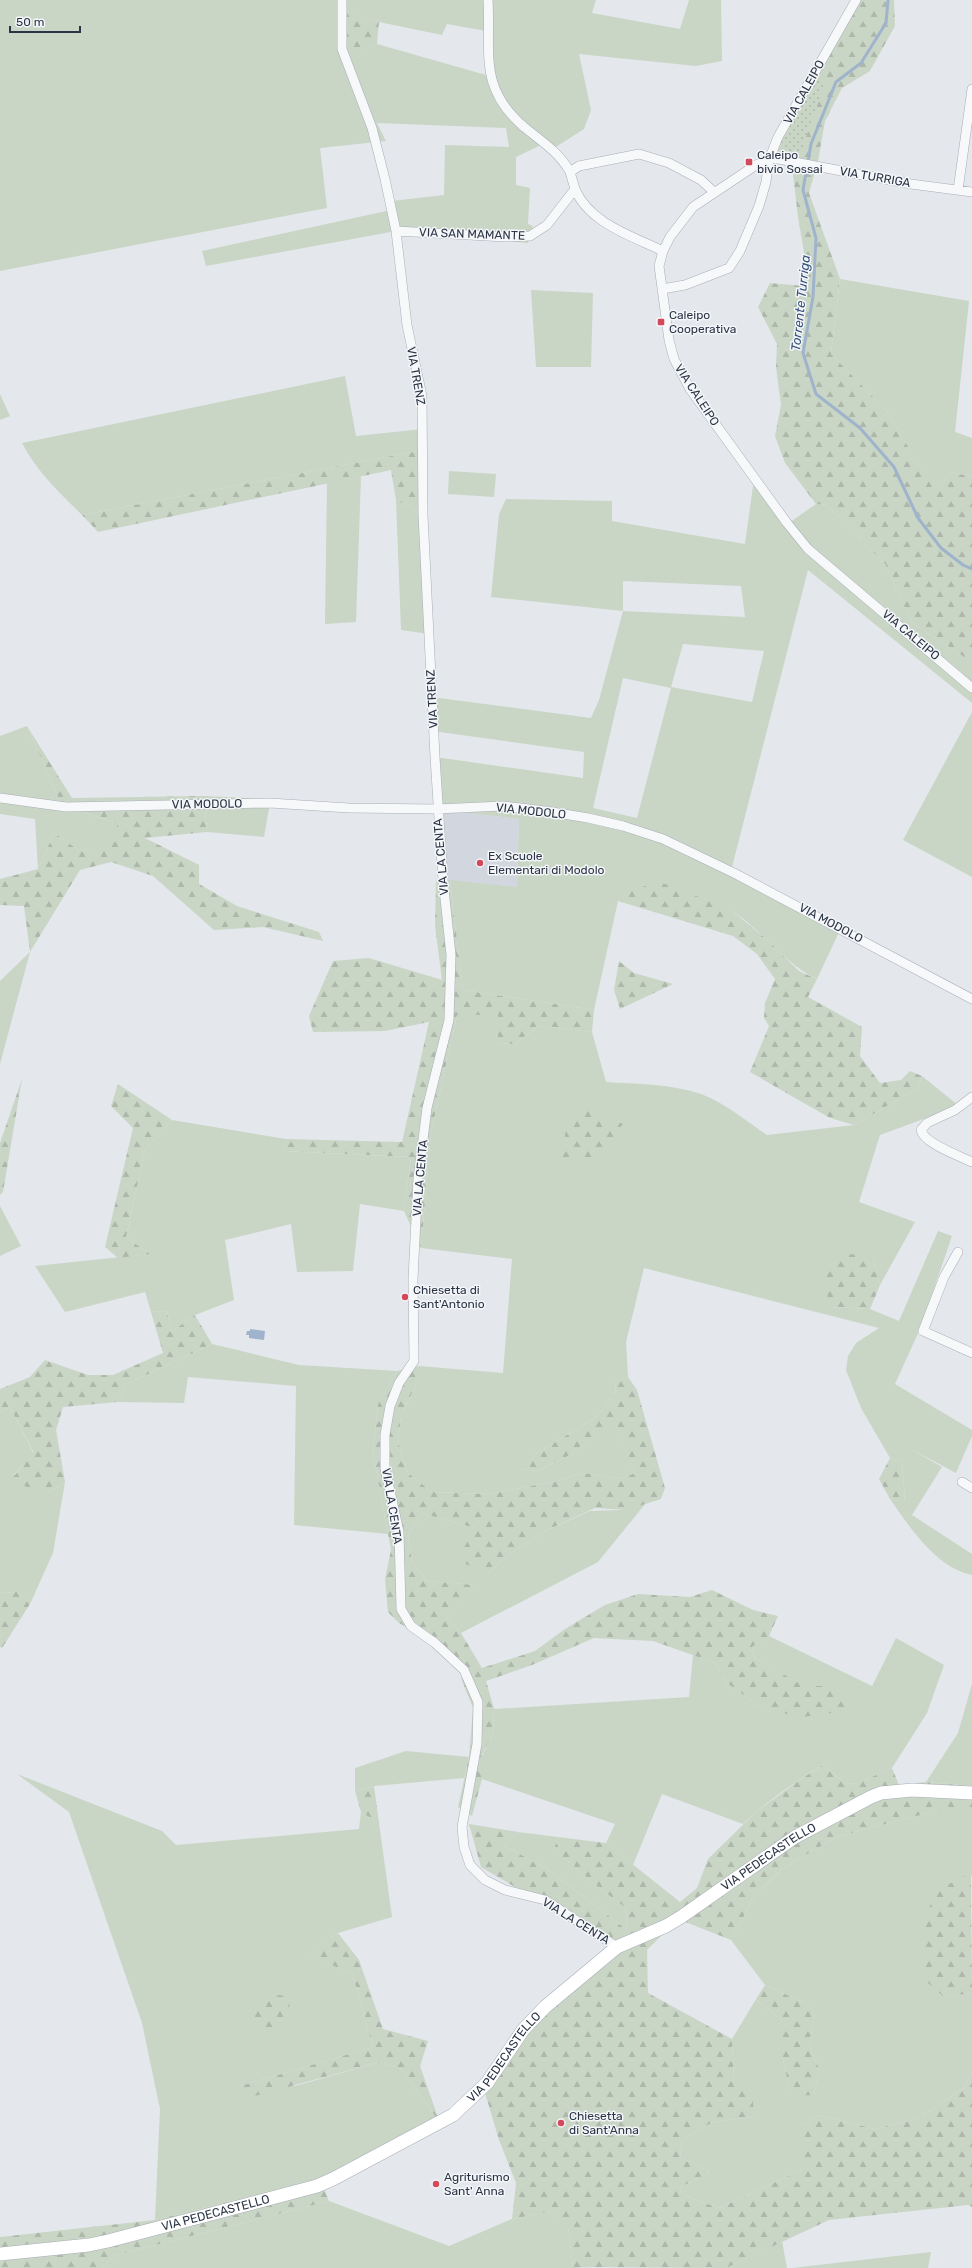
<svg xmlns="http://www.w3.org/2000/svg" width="972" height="2268" font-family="Rubik,sans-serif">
  <defs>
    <pattern id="forest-firs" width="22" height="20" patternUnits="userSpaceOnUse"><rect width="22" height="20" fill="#c9d6c5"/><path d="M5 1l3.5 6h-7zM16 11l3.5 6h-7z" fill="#adb8ab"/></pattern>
    <pattern id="park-dots" width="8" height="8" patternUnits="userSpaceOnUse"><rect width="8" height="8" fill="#c9d6c5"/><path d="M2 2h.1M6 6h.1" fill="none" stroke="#adb8ab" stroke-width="1.8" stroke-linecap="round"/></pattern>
  </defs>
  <rect width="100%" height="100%" fill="#e4e7ec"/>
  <!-- built -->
  <path fill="#d2d6de" d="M437,809L519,819L517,887L443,880Z"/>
  <!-- grass -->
  <path fill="#c9d6c5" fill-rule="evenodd" d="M0,0H596L592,13L680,29L689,0H721L722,61L696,66L579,54L591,110L584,129L551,150L545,143L516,157V185L530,188L528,224L533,226L528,243L396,231L206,266L202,251L391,210L392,201L444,195L445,145L509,147L506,128L377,123L386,141L320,148L327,208L0,271ZM338,10L379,22L442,35L447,24L486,31V75L377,44L340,58Z
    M840,279L969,301L955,432L972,438V477L950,472L937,496L886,410L831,354Z
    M531,290L593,293L591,367H536Z
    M345,376L356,436L423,429V450L82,515C59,492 37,472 22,443Z
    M0,394L10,416L0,420Z
    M449,471L496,474L494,497L448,494Z
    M361,476L356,622L325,624L327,483Z
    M754,479L786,525L816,504L827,505L886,565L911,622L972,662V703L808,570L731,871L841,928L817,979C783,963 762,930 731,910C724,906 634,902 618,901L594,1010L463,990L450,880L517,887L519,819L437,809L435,757L583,778L584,752L433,731L431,697L591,718L599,700L623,611L491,597L499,514L506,499L612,501V521L745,544ZM623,581L741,586L745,617L623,611ZM683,644L764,651L752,702L671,687ZM623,678L671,688L637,818L593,808Z
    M396,500L423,515L429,634L401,630Z
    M972,712V877L903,840Z
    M27,726L62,806L117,823V842L80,851L54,833L38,869L35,819L0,814V736Z
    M204,796L268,799L270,803L264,837L207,832Z
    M30,952L0,1064V981Z
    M498,1014V1043L514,1044L539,1026L592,1032L606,1082C637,1084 672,1084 701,1094C725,1103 746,1121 767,1135L854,1125L918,1088L922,1076L959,1106L880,1135L859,1202L915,1222L880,1285L873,1258L830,1307L870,1309L899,1321L938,1231L952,1236L920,1329L895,1384L972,1430V1436L956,1473L911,1449L942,1467L912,1515L972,1554V1575C936,1568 909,1526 890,1499L905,1501L902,1461L890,1458L861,1408L846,1370L848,1356L856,1343L879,1328L644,1268L626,1342L628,1377L616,1381L615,1393L597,1417L537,1453L521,1469L537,1471L574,1453L614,1420L635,1473L621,1479L584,1473L557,1481L490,1494L432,1492L408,1473L398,1442L401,1416L419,1378V1366L503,1373L512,1259L421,1248L431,1133L457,1015Z
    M172,1120L286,1139L283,1151L411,1157L404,1211L360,1204L353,1271L297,1272L291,1224L225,1240L234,1300L195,1315L171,1332L167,1311L151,1312L145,1292L65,1312L35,1266L150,1254L126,1237L145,1150Z
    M0,1206L21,1246L0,1256Z
    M212,1344L299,1365L397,1371L378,1404L373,1452L388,1534L294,1525L296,1386L188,1377L184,1403L118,1402L127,1384Z
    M10,1407L34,1454L13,1476L50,1492L65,1482L53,1553L30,1604L17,1592L0,1593V1412Z
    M646,1503L598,1562L461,1633L446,1617L475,1585L427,1581L412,1562L408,1536L421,1513L475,1528L488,1574L504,1558L543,1532L590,1511L620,1510Z
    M769,1636L872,1686L896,1638L944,1665L927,1713L892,1768L858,1783L846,1784L823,1765C795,1782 767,1801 743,1824L662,1794L633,1865L606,1843L615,1824L482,1779V1756L493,1734L494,1709L689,1697L693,1655L715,1663L727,1683L763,1709L837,1686L804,1687L755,1658L752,1647Z
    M972,1684V1786L926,1782L958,1733Z
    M406,1751L469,1757L464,1778L374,1786L355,1791V1768Z
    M17,1774L162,1831L176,1845L359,1829L361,1812L379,1823L392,1917L338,1933L307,1955L352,1973L373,2047L240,2086H295L380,2062L402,2069L440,2123L320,2179L155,2220L160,2109L142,2023L69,1812Z
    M932,1812H972V1874L944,1997L972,1993V2071L964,2088L917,2119L875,2129L817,2115L802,2126V2170L719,2208L685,2196L679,2188L710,2172L680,2157L682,2140L713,2122L754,2117L734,2080L732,2039L756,1999L782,2021V2055L791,2095H814L819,2069L809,2044L815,2016L809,2005L765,1985L731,1940L754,1897L782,1869L836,1837Z
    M518,1832L558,1837L554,1849L598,1887L626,1908L627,1930L546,1868L504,1846Z
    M329,2201L449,2246L512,2219L553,2211L568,2226L573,2267L592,2268H102L113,2256Z
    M782,2241L787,2268H726Z
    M931,2252L928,2268H792Z"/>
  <!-- forest -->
  <path fill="url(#forest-firs)" d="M858,0H894L895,26L870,71L842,88L825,121L818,161L809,193L840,279L831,354L886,410L937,495L950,472L972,477V662L911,622L886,565L827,505L816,504L785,463L775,436L781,405L776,367L777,344L758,307L770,283L804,286L805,258L798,217L793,174L815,76Z
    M337,9L379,22L377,44L340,59Z
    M423,450V515L396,500L391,470L98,532L82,515Z
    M27,726L72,798L204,796L207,832L145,838L199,865V884L237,906L319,932L323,941L263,927L214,930L153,876L111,862L80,870L30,952L24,906L0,905V879L38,869L54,833L80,851L117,841V823L62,806Z
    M450,880L463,990L594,1010L592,1032L539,1026L514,1044L498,1043V1015H457L431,1133L421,1248L404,1211L411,1157L283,1151L286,1139L402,1142L429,1022L385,1031L313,1032L309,1016L333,961L369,958L442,980L435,926L436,881Z
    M660,882L730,909L766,939L799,971L817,979L808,997L862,1027L860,1056L880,1083L901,1080L910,1071L922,1076L918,1088L854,1125L830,1118L750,1072L769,1026L764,1018L765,1003L775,979L757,954L733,936L618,901L627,891Z
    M619,961L634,973L673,984L620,1009L614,990Z
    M22,1079L3,1192L0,1195V1143Z
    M118,1084L172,1120L145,1150L126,1237L150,1254L118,1258L105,1247L133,1128L111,1106Z
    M583,1107L623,1124L591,1165L561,1157L568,1119Z
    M839,1252L873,1258L880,1285L870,1309L830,1307L821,1270Z
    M167,1311L171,1332L195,1315L212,1344L127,1384L118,1402L63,1407L56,1430L65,1482L50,1492L19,1485L13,1477L34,1453L10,1407L0,1412V1389L30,1377L45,1360L88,1375H113L163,1353L151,1312Z
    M419,1366V1378L401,1416L398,1442L408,1473L432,1492L490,1494L557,1481L584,1473L621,1479L635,1473L614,1421L574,1453L537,1471L520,1469L537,1453L597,1417L615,1393L616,1381L628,1377L637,1390L665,1488L661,1499L626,1510L595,1508L543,1532L504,1558L488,1574L457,1560L475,1528L421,1513L408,1536L412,1562L427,1581L476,1585L446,1617L461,1633L482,1668L535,1651L565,1629L605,1605L638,1594L690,1597L712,1590L753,1610L778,1616L769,1636L752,1647L755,1658L804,1686H837L846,1711L802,1717L763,1709L727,1683L715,1663L653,1641L594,1638L532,1665L486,1681L494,1709L493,1734L482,1755V1779L472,1816L458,1807L469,1757L473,1708L462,1681L458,1658L399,1623L388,1612L385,1579L391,1550L373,1452L378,1404L397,1371Z
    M890,1458L902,1461L905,1502L890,1499L879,1479Z
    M17,1592L30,1604L2,1648L0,1647V1593Z
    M823,1765L846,1784L858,1783L892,1768L899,1785L926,1782L972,1786V1812H932L836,1837L782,1869L754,1897L731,1940L678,1919L647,1950L648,1993L732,2039L734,2080L752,2088L754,2117L713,2122L682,2140L680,2157L710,2172L679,2188L685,2196L719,2208L802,2170V2126L817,2115L875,2129L917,2119L964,2088L972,2071V2207L968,2205L829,2220L726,2268L573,2267L568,2227L553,2211L512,2219L516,2183L499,2140L483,2086L525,2019L617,1947L481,1867L469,1824L518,1832L504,1846L546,1868L627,1930L626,1908L598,1887L554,1849L558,1837L606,1843L680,1902L697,1888L708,1859L756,1812L801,1779Z
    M374,1786L379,1823L361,1812L355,1791Z
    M971,1873L972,1993L944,1997L927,1982L921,1927L937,1890Z
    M338,1933L359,1960L383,2029L428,2041L420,2066L440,2123L402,2069L380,2062L244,2099L240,2086L373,2047L352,1973L306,1955Z
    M765,1985L809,2005L815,2016L809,2044L819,2069L814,2095L791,2096L782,2055V2021L756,1999Z
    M275,1995L291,1996L285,2033L262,2028L253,2013Z
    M320,2179L329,2201L113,2256L102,2268H0V2237L155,2220Z"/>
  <!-- park -->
  <path fill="url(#park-dots)" d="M815,76L824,87L798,160L772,156Z"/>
  <!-- water -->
  <path fill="#9fb4cc" d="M250,1329L265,1331L264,1340L249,1338V1335H246L247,1331H250Z"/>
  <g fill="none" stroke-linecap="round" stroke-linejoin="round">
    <!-- stream -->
    <path stroke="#9fb4cc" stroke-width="3" d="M888,0L886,23L861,63L836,82L811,144L803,190L816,238L813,297L803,353L816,394L860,428L894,467L918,518L941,548L963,565L972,569"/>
    <defs>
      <path id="street" d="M342,0V49L372,128L385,179L396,231L407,325L422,396L423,515L435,757L443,880L451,955L449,1020L427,1108L418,1179L413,1279L414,1361L399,1383L390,1406L385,1435V1468L399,1532L401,1609L411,1626L435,1643L464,1670L478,1702L477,1744L462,1827L464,1847L470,1865L485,1880L505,1890L545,1900L617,1947
        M488,0C491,54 478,87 524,127C540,140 560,153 570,172
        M575,189C589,223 632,236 663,251
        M958,190L972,89
        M972,192L911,184L773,158L756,165L693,207L670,237L663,251L659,266L669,340L674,359L690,389L787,523L808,549L972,688
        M396,231L506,237L530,236L547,225L575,189L570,172L579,166L639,154L669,163L701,180L714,192
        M662,289L685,285L729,268L740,251L759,206L766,182L769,160L778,137L856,0
        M0,798L66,807L270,803L349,808L437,809L503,806L552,812L588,818L623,826L663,839L734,873L972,999
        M972,1097L955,1110L927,1123L921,1130C923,1143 960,1156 972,1162
        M958,1252L944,1277L923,1331L972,1353
        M962,1482L972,1488"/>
      <g id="secondary">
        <path id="s1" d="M0,2254L89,2245L108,2241L253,2203L317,2186L333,2179L453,2115L487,2083L523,2030L545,2007L617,1947L666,1926L681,1917L795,1837L871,1797L881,1793L912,1790L972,1793"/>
      </g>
    </defs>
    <!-- street casing -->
    <use href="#street" stroke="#a9aeb7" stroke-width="10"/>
    <!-- secondary casing -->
    <use href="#secondary" stroke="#a9aeb7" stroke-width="14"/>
    <!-- street -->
    <use href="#street" stroke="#f7f8fa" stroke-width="9"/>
    <!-- secondary -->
    <use href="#secondary" stroke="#fff" stroke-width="13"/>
  </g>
  <!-- markers -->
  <g fill="#d1495b" stroke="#f4f6f9" stroke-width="1.5">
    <rect x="745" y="158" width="8" height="8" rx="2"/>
    <rect x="657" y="318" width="8" height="8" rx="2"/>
    <circle cx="480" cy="863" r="4"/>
    <circle cx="405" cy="1297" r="4"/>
    <circle cx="561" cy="2123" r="4"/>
    <circle cx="436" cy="2184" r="4"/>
  </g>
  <g text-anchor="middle" stroke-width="3" stroke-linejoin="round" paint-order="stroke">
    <!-- street labels -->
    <g font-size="12" fill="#2b3445" stroke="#f4f6f9">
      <text transform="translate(804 92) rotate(-61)" y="4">VIA CALEIPO</text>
      <text transform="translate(875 177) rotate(10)" y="4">VIA TURRIGA</text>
      <text transform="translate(472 234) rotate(2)" y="4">VIA SAN MAMANTE</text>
      <text transform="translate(416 376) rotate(80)" y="4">VIA TRENZ</text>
      <text transform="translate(697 395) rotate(57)" y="4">VIA CALEIPO</text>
      <text transform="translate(911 635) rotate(40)" y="4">VIA CALEIPO</text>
      <text transform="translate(432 699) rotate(-93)" y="4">VIA TRENZ</text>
      <text transform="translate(207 804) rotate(-1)" y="4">VIA MODOLO</text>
      <text transform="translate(531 811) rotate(6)" y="4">VIA MODOLO</text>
      <text transform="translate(441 857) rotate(-95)" y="4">VIA LA CENTA</text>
      <text transform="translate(831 923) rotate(28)" y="4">VIA MODOLO</text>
      <text transform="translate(420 1178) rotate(-85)" y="4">VIA LA CENTA</text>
      <text transform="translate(392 1506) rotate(81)" y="4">VIA LA CENTA</text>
      <text dy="4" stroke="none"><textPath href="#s1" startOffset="892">VIA PEDECASTELLO</textPath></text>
      <text transform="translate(576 1921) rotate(32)" y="4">VIA LA CENTA</text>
      <text dy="4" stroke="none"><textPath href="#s1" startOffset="556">VIA PEDECASTELLO</textPath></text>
      <text dy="4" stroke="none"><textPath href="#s1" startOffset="220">VIA PEDECASTELLO</textPath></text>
    </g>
    <!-- poi labels -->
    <g font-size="12" fill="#2b3445" stroke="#f4f6f9" text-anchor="start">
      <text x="757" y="159">Caleipo<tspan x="757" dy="14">bivio Sossai</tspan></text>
      <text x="669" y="319">Caleipo<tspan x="669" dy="14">Cooperativa</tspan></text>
      <text x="488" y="860">Ex Scuole<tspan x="488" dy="14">Elementari di Modolo</tspan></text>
      <text x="413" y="1294">Chiesetta di<tspan x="413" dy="14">Sant'Antonio</tspan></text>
      <text x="569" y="2120">Chiesetta<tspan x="569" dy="14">di Sant'Anna</tspan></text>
      <text x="444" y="2181">Agriturismo<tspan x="444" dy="14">Sant' Anna</tspan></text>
    </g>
    <!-- water labels -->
    <g font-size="13" font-style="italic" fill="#34527a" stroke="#f4f6f9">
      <text transform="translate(800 303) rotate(-84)" y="5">Torrente Turriga</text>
    </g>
  </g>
  <!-- scale -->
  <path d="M10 26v6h70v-6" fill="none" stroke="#2b3445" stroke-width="2"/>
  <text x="16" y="26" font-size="12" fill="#2b3445" stroke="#f4f6f9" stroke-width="3" paint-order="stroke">50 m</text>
</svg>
